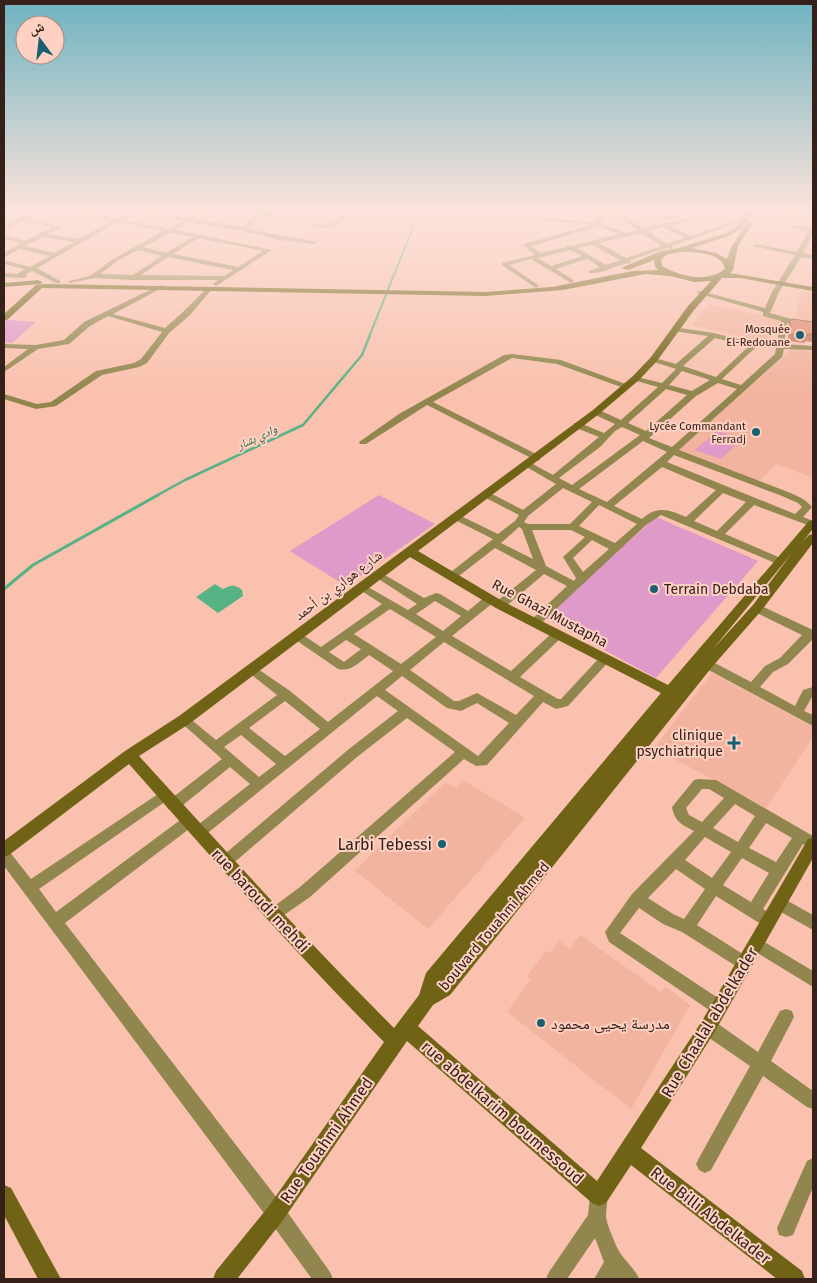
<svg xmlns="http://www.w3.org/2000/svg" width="817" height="1283" font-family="'Fira Sans','Noto Naskh Arabic',sans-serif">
  <rect width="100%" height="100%" fill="#f9c1ae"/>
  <!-- built -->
  <path fill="#f2b49f" d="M801,291L813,293V324L796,316Z
    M709,304L783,320L767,343L692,325Z
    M794,347L813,353V478L776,464L758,483L678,451Z
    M712,673L813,727V737L766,808L654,748Z
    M463,780L525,818L428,929L355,871L445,782L456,788Z
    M580,935L661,992L666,987L690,1005L631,1109L507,1012L531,979L527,976L546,951L551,953L559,941L570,949Z"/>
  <!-- green -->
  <path fill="#de9ac8" d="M7,320L36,322L12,343L4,342V322Z
    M717,431L742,439L721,459L695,450Z
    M379,495L435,524L346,586L290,551Z
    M656,517L758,561L656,678L544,617Z"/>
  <!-- water -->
  <path fill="#57b284" d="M215,584L223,589C230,585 235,584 242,590L243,596L218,613L196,597Z"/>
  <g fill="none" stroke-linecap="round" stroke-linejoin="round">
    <!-- stream-far2 -->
    <path stroke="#57b284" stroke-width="2" d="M369,337L420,210"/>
    <!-- stream-far1 -->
    <path stroke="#57b284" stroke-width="2.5" d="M156,496L185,480L303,425L362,355L370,335"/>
    <!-- stream -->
    <path stroke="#57b284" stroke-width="3" d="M4,589L33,565L158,495"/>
    <!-- street -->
    <path fill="#91874e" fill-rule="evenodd" d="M36,210H45L30,218L61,227L48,234L79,239L112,221L61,210H75L117,218L131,210H146L187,218L202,210H210L194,219L244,227L256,214L242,210H262L287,217L297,210H304L288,221L262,215L248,229L317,242L314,244L280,240L243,231L189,222L175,230L272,250L216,286L213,284L218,280H132L95,278L69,283V281L90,276L113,259L163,231L118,222L37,268L60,281V283H56L32,271L26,274L27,276L24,278L4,277V273L17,274L25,269L4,264V260L30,267L50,256L20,249L4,257V253L21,243L4,239V235L25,241L53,227L25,220L4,230V226ZM137,212L183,221L168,229L123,220ZM170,233L193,237L166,253L143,247ZM43,237L74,242L54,253L25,246ZM199,238L263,251L238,267L173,254ZM138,250L162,256L133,275L100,274L117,261ZM168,257L233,270L224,276L141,275Z
      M331,210H342L352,214L332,228L313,227V225L315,224L329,225L344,215Z
      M535,210H541L537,217L595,222L598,215L562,210H606L605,212L610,214L604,215L600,223L625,233L637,230L607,210H615L643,228L721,211V213L670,226L691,236L737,220L742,221L672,246V249L666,248L631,260V263C616,264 604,274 589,273V271L600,267L587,259L556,269L573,280L574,281L571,283L531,259L509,265L538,285L539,286L536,288L502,265V263L535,255L524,246V244L592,225L533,220L531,217ZM599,226L618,234L572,246L566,245V247L541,253L531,246ZM663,227L685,238L667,244L648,231ZM641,233L662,246L626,258L599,243ZM592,245L620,260L606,265L577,248ZM570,250L582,256L551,266L538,258Z
      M653,210H659L658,212L669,216L678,215L681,217L668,220L653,214Z
      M775,210H788L809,216L806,218Z
      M793,225L813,228V234L803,253L813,255V259L801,257L779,292L770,313L813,325V329L787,323L784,344L813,346V350L784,349L782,357L679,450L788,492C798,496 805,499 812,507L803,517L813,521V527L754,505L725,534L783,559L784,561L783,563H775L661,515L646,525L538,626L534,627L528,623L567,586L544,574L504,608H496L495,605L496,602L536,570L495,548L455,579H447L446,577L447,575L493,539L453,519L451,517L453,515H459L498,534L515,521L519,515L484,497V493H490L523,510L556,484L523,465L525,463H531L553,475L599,437L574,427V423H580L604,433L615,424L593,414V410H599L621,420L658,387L633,380V376L662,383L676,369L651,361V357L676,364L708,336L673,331V327L714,333L754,343L777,344L781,321L763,316V312L697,293L700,291L765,308L772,292L795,255L753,246L756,244L797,252L808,231L791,228V226ZM715,338L749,346L716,377L683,366ZM756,347L776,348L775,354L741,385L722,379ZM682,371L710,380L692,391L669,385ZM718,383L737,389L672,447L649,438L696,396ZM666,389L687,395L646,431L628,423ZM622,427L640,435L572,485L559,478L600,447L615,431ZM643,441L667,452L607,502L579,489ZM674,455L782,496L798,503L802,507L795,514L667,462ZM662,467L716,490L686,517C669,510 658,505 642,519L614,506ZM563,488L592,502L570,524H528L524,522L528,516ZM723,493L746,502L717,531L694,521ZM599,505L637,524L615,543L579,526ZM519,527L522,529L533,559L501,543ZM532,530H571L585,537L563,557L576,578L574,581L546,566ZM592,540L609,549L583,572L573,558Z
      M160,285L162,286V288L113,314L165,328L184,311L208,287L213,288L190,315L169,333L147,363L139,367L102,375L56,406L36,409L4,399V394L37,404L51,402L96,371L134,363L141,359L162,332L108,316L90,326L69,344L38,349L4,372V367L28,349L4,348V344L36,345L64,340L84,322Z
      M512,354L561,360L631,386L624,388L557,364L512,358L433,402L540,456V460L537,461L427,405L366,444H360L359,442L399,414L504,355Z
      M378,571L424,598L436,593L440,594L468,611L486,596H494L495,599L494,602L452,636L511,671L553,632H561L563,635L561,638L520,677L558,699H561L601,656L605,655L611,659L568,706L556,709L543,702L487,765L476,766L464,759L310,897L274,922L269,920L267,915L269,910L300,887L455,752L407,718L357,757L230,866L225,868L220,866L218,862L220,858L349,749L398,711L377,696L204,836L199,838L194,836L192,832L194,828L250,784L230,767L178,809L173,811L168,809L166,805L168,801L222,759L178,720L180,717H188L216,740L277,695L248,672L246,669L248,666L252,665L290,691L328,722L393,671L369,655C360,662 351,672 338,669L290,636L292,633H300L321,647L382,604L357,588L356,586L361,583L408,610L417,604L374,576L373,574ZM435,601L461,616L443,631L416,614ZM390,609L436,637L401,664L354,634ZM346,640L361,649L344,662L329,652ZM444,642L534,696L516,715L477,693L459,701H454L410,670ZM402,676L447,708L461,711L477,703L509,723L478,756L385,690ZM285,701L320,729L285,756L249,728ZM241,735L276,764L259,777L224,747Z
      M757,604L813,630V639L788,664L773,672L760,687L795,706L803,690L813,687V695L804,711L813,715V726L703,667L701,664L703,661H711L751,682L765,666L780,658L802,635L753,611L752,608Z
      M699,779L716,780L813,836V849L803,844L763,909L774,916L776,921L774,926L769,928L764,926L716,896L697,925L749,958L752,963L749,968L744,970L739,968L682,932L663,924L639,908L620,933L724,1002L726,1008L724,1014L718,1016L609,942L605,932L632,894L694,831C682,825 674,821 672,807L694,780ZM702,789H709L724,798L702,822L689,815L686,808ZM735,804L755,816L738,842L713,828ZM766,823L792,838L776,862L749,848ZM705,837L731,852L712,878L685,860ZM742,858L769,873L751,902L723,885ZM676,869L705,889L684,919L673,914L648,898Z
      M164,790L169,791L171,795L169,799L39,889L56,912L183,818L188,816L193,818L195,822L193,826L65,923L283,1206L330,1272L333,1279H312L269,1220L4,866V849L9,851L31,879Z
      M779,896L813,915V930L774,908L772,903L774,898Z
      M756,937L813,971V987L751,949L748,944L751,939Z
      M786,1009L792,1011L794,1017L771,1061L813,1091V1109L807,1107L763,1076L711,1170L705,1173L699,1170L696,1164L699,1158L750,1066L702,1033L700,1027L702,1021L708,1019L714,1021L758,1052L780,1011Z
      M813,1158V1187L793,1235L786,1237L779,1235L777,1228L807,1161Z
      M599,1187L605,1190C609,1199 606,1207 606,1217C607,1225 612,1235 615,1243C621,1259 634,1266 639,1279H594L604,1262L595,1238L567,1279H546L549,1272L588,1215L590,1196L593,1190Z"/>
    <!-- secondary -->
    <path fill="#706316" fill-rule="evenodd" d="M748,210H755L742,228L731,235L692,248L716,253L727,259L732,246L747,223L752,222L753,223L738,246L733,270L730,273L813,287V291L740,278H722L694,310L657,361L639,380L599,414L418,551L504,602L668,685L809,521L813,520V529L803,541L809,535L813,534V543L761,611L712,667L450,995L433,1005L418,1026L597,1181L702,1021L808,839L813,837V858L714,1033L641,1148L802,1271L805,1279H777L631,1165L606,1203L599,1206L592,1203L407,1041L283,1220L237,1279H213L216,1271L269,1206L384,1042C295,953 212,858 129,764L9,855L4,857V841L125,751L179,716L593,410L633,376L651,357L688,306L711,281L694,282L671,276L645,274L563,290L485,296L42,288L7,320H4V314L36,285L44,284L485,292L552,287L633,271L659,270L655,267L654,260L628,270L621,268L661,251L679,248L727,233L738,226ZM680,252C694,252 722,252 725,269C707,283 681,277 662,266L661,260L666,255ZM792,553L753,605L713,649L783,564ZM410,557L496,608L661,693L426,973L419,995L394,1028C306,940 223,848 139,756L189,724Z
      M38,280L42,282L41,284L4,287V283Z
      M4,1185L11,1188L61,1279H38L4,1215Z"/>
  </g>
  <!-- wall -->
  <path fill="#c0775f" d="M790,320L813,322V342L805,341V343L788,341V327Z"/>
  <!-- building -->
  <path fill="#df8a6e" stroke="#9c614d" d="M793,319L813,322V334H807V336L790,334V320Z"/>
  <!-- sky -->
  <linearGradient id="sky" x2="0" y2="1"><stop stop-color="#6eb3c0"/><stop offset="0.54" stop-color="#fce3db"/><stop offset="1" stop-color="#fce3db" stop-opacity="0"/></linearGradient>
  <rect width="817" height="390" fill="url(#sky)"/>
  <!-- markers -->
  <g fill="#195f71" stroke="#fed1c2" stroke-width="2">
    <circle cx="800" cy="335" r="5"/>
    <circle cx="756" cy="432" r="5"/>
    <circle cx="654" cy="589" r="5"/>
    <path d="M731.5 735.5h5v5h5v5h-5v5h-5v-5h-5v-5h5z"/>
    <circle cx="442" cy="844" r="5"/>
    <circle cx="541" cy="1023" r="5"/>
  </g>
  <g text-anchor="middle" stroke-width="4" stroke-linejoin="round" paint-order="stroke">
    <!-- far-poi labels -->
    <g font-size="11" fill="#36211a" stroke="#fed1c2" text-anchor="end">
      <text x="790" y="333">Mosquée<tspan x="790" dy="13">El-Redouane</tspan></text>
      <text x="746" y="430">Lycée Commandant<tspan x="746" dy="13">Ferradj</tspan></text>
    </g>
    <!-- far-water labels -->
    <g font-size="12" font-style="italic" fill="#206344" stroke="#fed1c2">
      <text transform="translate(257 437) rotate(-25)" y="4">وادي بشار</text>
    </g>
    <!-- street labels -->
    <g font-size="14" fill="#36211a" stroke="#fed1c2">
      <text transform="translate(338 585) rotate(-37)" y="5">شارع هواري بن أحمد</text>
      <text transform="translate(550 613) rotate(28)" y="5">Rue Ghazi Mustapha</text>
      <text transform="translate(494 926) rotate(-50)" y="5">boulvard Touahmi Ahmed</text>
    </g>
    <!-- poi labels -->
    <g font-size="14" fill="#36211a" stroke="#fed1c2" text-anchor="start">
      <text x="664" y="594">Terrain Debdaba</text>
      <text x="723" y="740" text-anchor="end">clinique<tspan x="723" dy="16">psychiatrique</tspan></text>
    </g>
    <!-- near-poi labels -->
    <g font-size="16" fill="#36211a" stroke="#fed1c2" text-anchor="end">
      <text x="432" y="850">Larbi Tebessi</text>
      <text x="551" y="1029" text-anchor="start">مدرسة يحيى محمود</text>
    </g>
    <!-- near-street labels -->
    <g font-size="16" fill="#36211a" stroke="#fed1c2">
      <text transform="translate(261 900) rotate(47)" y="6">rue baroudi mehdi</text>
      <text transform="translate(709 1022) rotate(-59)" y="6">Rue Chaalal abdelkader</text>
      <text transform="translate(503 1112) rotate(41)" y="6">rue abdelkarim boumessoud</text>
      <text transform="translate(326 1140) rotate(-55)" y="6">Rue Touahmi Ahmed</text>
      <text transform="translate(711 1215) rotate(38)" y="6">Rue Billi Abdelkader</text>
    </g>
  </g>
  <!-- border -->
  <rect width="817" height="1283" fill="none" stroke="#36211a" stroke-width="10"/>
  <!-- north arrow -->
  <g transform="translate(40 40) rotate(345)"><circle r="24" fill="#fed1c2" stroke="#ae8b7f"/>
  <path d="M0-4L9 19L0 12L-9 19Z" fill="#195f71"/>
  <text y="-8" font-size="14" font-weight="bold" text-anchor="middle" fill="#36211a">ش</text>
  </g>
</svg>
